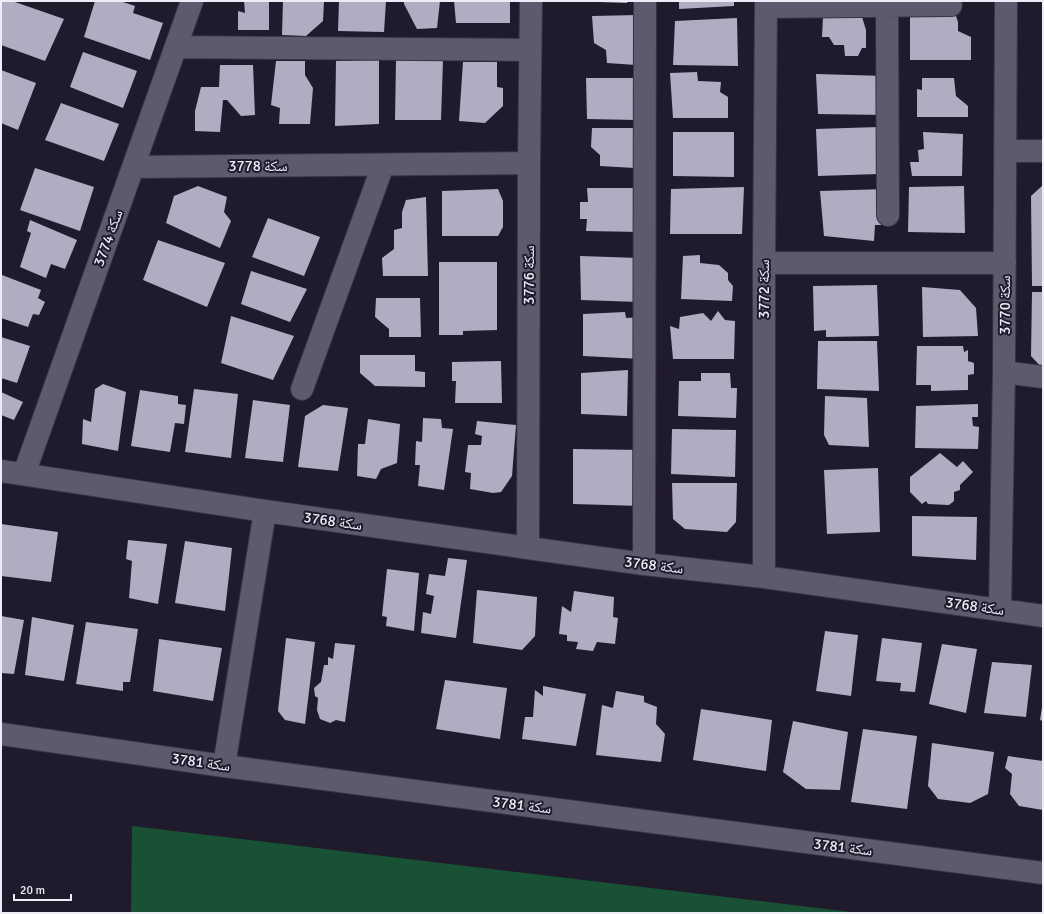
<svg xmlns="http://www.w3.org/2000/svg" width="1044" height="914" font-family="Signika,'Noto Naskh Arabic',sans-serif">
  <rect width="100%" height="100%" fill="#201b2c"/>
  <!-- green -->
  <path fill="#195135" d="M132,826L851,912L131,913Z"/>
  <!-- building -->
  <path fill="#b1acc2" d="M1,1H12L64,19L45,61L1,45Z
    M95,1H120L135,6L133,13L163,23L150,60L84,37Z
    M244,1H269V30H238V11L245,13Z
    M283,1H324L323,21L306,36L282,35Z
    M339,1H386L384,32L338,31Z
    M404,1H440L437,28L417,29L404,4Z
    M454,1H510V23H456Z
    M599,1H628L627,3L599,2Z
    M679,1H734V6L679,9Z
    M638,15L636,65L607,63L606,50L594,43L592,16Z
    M956,16L958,22V31L971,37V60H910V17Z
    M823,17H862L866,30V48H862L858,56H845L844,45H834L829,37H822Z
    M737,18L738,66L673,65L675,21Z
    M83,52L137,71L123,108L70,87Z
    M379,60V124L335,126L336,61Z
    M396,60H443L441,120H395Z
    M276,61H305V75L313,88L310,124H279L280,108L271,105Z
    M463,62H497V87L503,88V106L485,123L459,121Z
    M220,65H253L255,115L241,116L227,100H223L220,132L195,131V111L201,87H219Z
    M1,70L36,83L18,130L1,123Z
    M697,72L698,81L721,82L720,92L728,97V118H673L670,73Z
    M816,74L886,76L885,115L818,114Z
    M586,78H639L637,120L587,119Z
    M922,78H954L956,96L968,106V117H917V89L922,90Z
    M61,103L119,124L104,161L45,140Z
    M878,127V174L818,176L816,129Z
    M592,128H636L635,168L600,166V155L591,147Z
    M673,132H734V177L673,176Z
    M923,132L963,134L962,176H912L910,162H919L918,150L924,149Z
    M35,168L94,187L80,231L20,210Z
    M1043,185V286H1032L1031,196Z
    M198,186L227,197L224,212L231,221L220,248L166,223L174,196Z
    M964,186L965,233L908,232L909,187Z
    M744,187L742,234H670L671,189Z
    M587,188H642V232L586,231L587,219H580V202H588Z
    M498,189L503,201V227L498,236H442V191Z
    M886,189L885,225H875L874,241L824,236L820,191Z
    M426,197L428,276H383L382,258L394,249V230L402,228V212L406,200Z
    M268,218L320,237L304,276L252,257Z
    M30,220L77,240L65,269L51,264L46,278L20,267L31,233L27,231Z
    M158,240L225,263L207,307L143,280Z
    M700,255V263L719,265L728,273V280L733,286L732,301L681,299L683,256Z
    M580,256L639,258V302L581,300Z
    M439,262H497V330L463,331V335H439Z
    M251,271L307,289L290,322L241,304Z
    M2,275L41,290L38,298L45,302L39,315L33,314L28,327L1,318V278Z
    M877,285L879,336L826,337V330L814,331L813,286Z
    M922,287L960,290L976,308L978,336L923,337Z
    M1032,292H1043V369L1031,356Z
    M376,298H420L421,337H389V329L375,317Z
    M718,311L725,320L735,321L734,359H673L670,326L679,329L680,317L703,313L711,321Z
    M625,312L626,318L641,317L642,359L583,356V314Z
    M231,316L294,336L273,380L221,363Z
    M1,337L30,346L17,383L1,378Z
    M818,341H877L879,391L817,389Z
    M917,346H963L964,352L968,350V361L974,363V374L968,375V390L931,391V385H916Z
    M360,355H415V371L425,372V387L375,386L360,373Z
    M501,361L502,403H455L456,381H452V362Z
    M628,370L627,416L581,414V373Z
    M701,373H730L731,388H737L736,418L678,416L679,381H701Z
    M103,384L126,392L118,451L82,444L83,419L91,422L95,389Z
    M194,389L238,394L231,458L185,452Z
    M140,390L178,396V404L186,405L184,424L175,423L170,452L131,446Z
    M1,392L23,402L14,420L1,415Z
    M825,396L867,398L869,447L829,445L824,435Z
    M253,400L290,405L283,462L245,458Z
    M978,404V417H972L973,426L979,427L978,449L915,448L916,406Z
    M323,405L348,408L338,471L298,467L305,416Z
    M423,418L441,419L442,428L453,429L444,490L418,486L420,465H415L416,441L422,442Z
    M368,419L400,424L397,463L381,469L376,479L357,476L358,444H365Z
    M477,421L516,425L512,476L501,492L493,493L470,489L471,473L465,472L468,445H481L482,436L475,434Z
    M672,429L736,430L735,477L671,474Z
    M573,449L642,450L641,506L573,504Z
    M940,453L957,467L963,461L973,472L960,485V490L954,492V501L949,505L928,504L926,501L922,504L910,492V477Z
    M878,468L880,532L827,534L824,470Z
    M672,483H737L736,522L727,532L685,529L673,519Z
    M912,516L977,517L976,560L912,556Z
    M1,524L58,532L51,582L1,576Z
    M128,540L167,544L158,604L129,598L132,561L126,559Z
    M185,541L232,548L225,611L175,603Z
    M448,558L467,560L456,638L421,633L423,612L431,614L434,596L426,594L429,574L445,576Z
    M387,569L419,573L414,631L386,626L387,617L382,616Z
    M477,590L537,597L535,636L522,650L473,643Z
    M574,591L614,597L613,617L618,618L615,644L597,642L593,651L576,649L578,642L567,641V635L559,634L562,606L571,612Z
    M1,616L24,620L14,674L1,673Z
    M32,617L74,625L64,681L25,675Z
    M86,622L138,629L130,682H123V691L76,684Z
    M825,631L858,635L851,696L816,691Z
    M286,638L315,642L305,724L285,720L278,711Z
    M882,638L922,643L915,692L900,691L901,683L876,681Z
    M159,639L222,648L213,701L153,691Z
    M335,643L355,645L345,722L336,720L330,723L320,719L317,710L318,698L315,696L314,688L321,682L324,665H328V657L333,659Z
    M942,644L977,649L966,713L929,704Z
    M992,662L1032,665L1026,717L984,713Z
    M445,680L507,688L500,739L436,729Z
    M543,686L586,694L576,746L522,739L525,717H533L535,690L543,696Z
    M616,691L644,696V702L657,707L656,724L665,734L661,762L596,755L602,705L613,708Z
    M1042,707H1043V721L1040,720Z
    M701,709L772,720L766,771L693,760Z
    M793,721L848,732L840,790L806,789L783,772Z
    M863,729L917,736L907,809L851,802Z
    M932,743L994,752L988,794L970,803L938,799L928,786Z
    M1008,756L1043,761V810L1019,806L1010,794L1012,774L1005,768Z"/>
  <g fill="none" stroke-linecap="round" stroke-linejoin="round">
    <defs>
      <path id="minor" d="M887,6L888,215
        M766,7L951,5
        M176,47L530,50
        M1005,151H1043
        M134,167L529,163
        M764,263H1005
        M1004,372L1043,377
        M302,389L383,165
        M1,471L265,511L528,548L644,564L764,577L1043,616
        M24,474L192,1
        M528,548L529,163L531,1
        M644,564L645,1
        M764,577V263L766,1
        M1000,610L1004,372L1006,1
        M1,734L224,766L1043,873
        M224,766L265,511"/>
    </defs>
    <!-- minor casing -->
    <use href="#minor" stroke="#383441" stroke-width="24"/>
    <!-- minor -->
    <use href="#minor" stroke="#5e596d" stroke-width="22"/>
  </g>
  <g text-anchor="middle" stroke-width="4" stroke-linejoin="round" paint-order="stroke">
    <!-- street labels -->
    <g font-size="15" fill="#eeecf7" stroke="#201b2c">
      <text x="258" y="171">سكة 3778</text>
      <text transform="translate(108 238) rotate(-70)" y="5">سكة 3774</text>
      <text transform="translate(529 275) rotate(-90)" y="5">سكة 3776</text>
      <text transform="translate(764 289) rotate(-90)" y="5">سكة 3772</text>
      <text transform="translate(1005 305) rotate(-90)" y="5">سكة 3770</text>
      <text transform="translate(333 521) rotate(8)" y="5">سكة 3768</text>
      <text transform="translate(654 565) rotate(7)" y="5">سكة 3768</text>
      <text transform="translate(975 606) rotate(8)" y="5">سكة 3768</text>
      <text transform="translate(201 762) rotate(8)" y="5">سكة 3781</text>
      <text transform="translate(522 805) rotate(7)" y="5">سكة 3781</text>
      <text transform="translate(843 847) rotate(7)" y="5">سكة 3781</text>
    </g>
  </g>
  <!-- border -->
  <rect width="1044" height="914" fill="none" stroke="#eeecf7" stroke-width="4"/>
  <!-- scale -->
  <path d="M14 894v6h57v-6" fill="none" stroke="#eeecf7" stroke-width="2"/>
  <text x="20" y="894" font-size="12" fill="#eeecf7" stroke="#201b2c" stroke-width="3" paint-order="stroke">20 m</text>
</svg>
